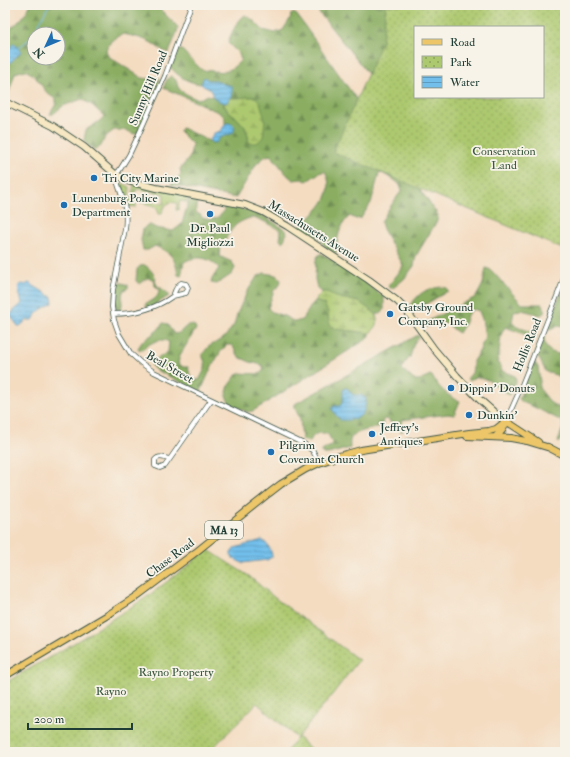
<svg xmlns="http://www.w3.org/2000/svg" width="570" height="757" font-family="'IM FELL Double Pica',serif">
  <defs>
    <pattern id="forest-firs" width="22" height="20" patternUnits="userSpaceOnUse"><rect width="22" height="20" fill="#8aad62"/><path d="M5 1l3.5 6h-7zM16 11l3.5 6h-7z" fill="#708e52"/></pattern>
    <pattern id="wetland-marsh" width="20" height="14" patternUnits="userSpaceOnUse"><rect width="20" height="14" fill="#adc96f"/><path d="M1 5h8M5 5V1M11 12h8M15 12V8" fill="none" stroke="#8ca45c"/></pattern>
    <pattern id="park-dots" width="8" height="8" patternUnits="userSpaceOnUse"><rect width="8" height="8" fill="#adc96f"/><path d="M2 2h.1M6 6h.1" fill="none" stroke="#8ca45c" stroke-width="1.8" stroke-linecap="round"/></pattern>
    <pattern id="water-rules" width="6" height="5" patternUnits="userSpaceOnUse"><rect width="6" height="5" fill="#72bfec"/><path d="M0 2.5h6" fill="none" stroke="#5d9cc0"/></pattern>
  </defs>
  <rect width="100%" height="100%" fill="#f7f3e8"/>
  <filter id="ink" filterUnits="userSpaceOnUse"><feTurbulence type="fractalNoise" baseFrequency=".025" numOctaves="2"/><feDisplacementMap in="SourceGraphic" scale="8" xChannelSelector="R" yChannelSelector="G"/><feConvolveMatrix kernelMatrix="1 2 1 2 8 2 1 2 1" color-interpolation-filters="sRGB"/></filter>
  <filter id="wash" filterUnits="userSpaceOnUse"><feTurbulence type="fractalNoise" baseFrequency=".012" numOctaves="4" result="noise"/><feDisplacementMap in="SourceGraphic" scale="16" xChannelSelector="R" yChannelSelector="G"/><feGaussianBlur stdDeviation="0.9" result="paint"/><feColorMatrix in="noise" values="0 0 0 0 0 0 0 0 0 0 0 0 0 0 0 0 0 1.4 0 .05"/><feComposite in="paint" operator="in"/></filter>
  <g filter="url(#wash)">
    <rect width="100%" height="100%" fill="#f4dcc1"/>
    <!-- grass -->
    <path fill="#adc96f" stroke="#668352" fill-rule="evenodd" d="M134,183L188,194L186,202L180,201L178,210H176L177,203L169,202V204L165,205V208H163L162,214H159L157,208L155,206L132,200V199ZM136,189L164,194V204L135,198Z
      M122,184H124L130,187L129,195L130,200L136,204V207L128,206L125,203L119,185Z"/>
    <!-- forest -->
    <path fill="url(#forest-firs)" stroke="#54754b" fill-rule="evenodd" d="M30,5H156L176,25L178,29L169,53C162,51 158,47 152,43C143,38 133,36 123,34L111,41L106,50L108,56L142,78L151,79L158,77L160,80L138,133L134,134L126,130H114L105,137L101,146L95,150L88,145L84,140L86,130L101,120L104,116L92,105L82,99L63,106L53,114H50L56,104V99C45,94 43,86 36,78C33,74 29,72 25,70L15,73L8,95L5,96V41L8,35L5,30V24L11,28C20,21 25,16 30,5ZM34,34H58V58H34Z
      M313,5H565L543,27H415L373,80Z
      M293,13L297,15L438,215L437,221L416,256L414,266L404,279L393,288H390L388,286L401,270L403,265L383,229L381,222L388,210L402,190C400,181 390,178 382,173L379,174L371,203L361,218L356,219L350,216C342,222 338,234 337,243C336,247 336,250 336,254L325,247L321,240L313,233L302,232L298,228C315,213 338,196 325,171L319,173L307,181L302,179L293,180C284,173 279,164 271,155L266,156L257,163L236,198L172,185L171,184L181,174L180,169L190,157L192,144L179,131L182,128L211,142L215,143L221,137L228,135V123L225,124V119L222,114L203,105L164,88C164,84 167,78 171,76L176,80L178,87L181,91L196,99L202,98L208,95C214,97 218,100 223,103L228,111L235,116L245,127L248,135L249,143L260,102L255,97L230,98L231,96L230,85C225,85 222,85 219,81L208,80L203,79L201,84C189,83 179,77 170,67V65L177,49L182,50L202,70C222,71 226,76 241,60L239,54L228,43C231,33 237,21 245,15L253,20L263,30L275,33L283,30L290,19L291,14Z
      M191,197L200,200L201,201H198L196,213L201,215V217C209,222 219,219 224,211L222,203L262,215L286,230L287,233L283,242L280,240L281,232L280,230C272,226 261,218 251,218C248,218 237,223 235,226C229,232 219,248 219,256L232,262L235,268L232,274L217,284L211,283L212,279L219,268C209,257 197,255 184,262L181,276L178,275C175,257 171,253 155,246L148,250H143L141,240L143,229L147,225H150L156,228L173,231L182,224L189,199Z
      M321,253L362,280L384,297V309L381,314H376L359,302L336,297L327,292H322L317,288L315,279L316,260L317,257Z
      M145,265C150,269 154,273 156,279L155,281L158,287L161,288L169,294V296L149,308L146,307V303C154,300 159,298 159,289L155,286L153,279L147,278L139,284L136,281L137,269L140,266Z
      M486,268L491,270L522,304H542L546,311L541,315L522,310L514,311L512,322L517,327L536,333V337L530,336L505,327L501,335L498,362L502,371L515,376L516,382L509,395L488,380L476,377L469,381L467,379L472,373L473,367V361L480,350L485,336L482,319L479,311L473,309L467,315L464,325L459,333C455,331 453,329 450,326C446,323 442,323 437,322L430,326L424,327L423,326L428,321L476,297L483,284Z
      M264,273L276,275L281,280L280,285L274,290L268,308L272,312L284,316L295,322C297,321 299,321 301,320C306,316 310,306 315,301L324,304L328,312L329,325L336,329L370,333V337L253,411L247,412L230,404L226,396L229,385L238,373L260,374L264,369L262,365L250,362L239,357L232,345H227L221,351L211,368L201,391H199L154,369L151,365L155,360L168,352L169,342C159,336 148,345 140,351L138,348L142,342L158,330L163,323L167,324L174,334L179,333L189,324L195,326L196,329L180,355L178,363L183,367H188L190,375L194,380H199C205,369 208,367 202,355L208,347L224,338L234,325L237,314L247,292L257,277Z
      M117,283H122L128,285V288L123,291C121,297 123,304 121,310H116L114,301Z
      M565,284V327L558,326L550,330L547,328Z
      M441,287L447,288L448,291L416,310H412L409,306C422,292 422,290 441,287Z
      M418,335L419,338L414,343L410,357L404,364L402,369L414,380H420L430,375L432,376C438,387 448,397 460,401L454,415L448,414L402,420L403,431H400V428L397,424L391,423L388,419H384L382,422L384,427C376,428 354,431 351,438C349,441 350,445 350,448L328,454H323L321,452L323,450L331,446L332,442L328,434L318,433L312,437L310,442L305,441L302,439L300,419L295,408V404Z
      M544,335C544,351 551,353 565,355V383L564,380L556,375L546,372L540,360L536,354L542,337Z
      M533,361H534L538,367L540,382L539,388L551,403L557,407L565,408V435L559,443L558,442L563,427L562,421L534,407L522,402L519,399Z"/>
    <!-- wetland -->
    <path fill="url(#wetland-marsh)" stroke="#668352" d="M247,97H255L260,102L265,120L263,137L257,143H249L248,135L245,127L235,116L228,111L223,103H226L230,98H236Z
      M322,292H327L336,297L359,302L376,314C378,324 379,325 370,333L336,329L329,325L328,312L324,304L315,301Z"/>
    <!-- park -->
    <path fill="url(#park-dots)" stroke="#668352" fill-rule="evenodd" d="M386,5H565V250L333,152L382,42ZM415,27H543V97H415Z
      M207,549L233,566L249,576L275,598L359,660L328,700L298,737L314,752H286L297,738L257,703L209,752H5V683L74,643L144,599L189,565L200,554Z"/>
    <!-- water -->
    <path fill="url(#water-rules)" stroke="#487e90" d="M13,44H15L21,52L12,61L5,66V54Z
      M204,77L208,80L219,81L222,84L232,86C233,93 231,98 226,103C222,102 216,101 213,96C211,91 215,94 210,90C208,88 204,87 201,84Z
      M228,123L232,124L235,127L233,133C227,136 220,135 217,142L215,143L211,142L210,140L214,133L221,131L225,124Z
      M29,283L52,297L53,303C48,306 40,309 36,314C35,316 34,319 33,320H27L20,326H18L12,318L11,315C13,309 19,308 22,303C21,297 17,291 19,285L23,284L25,285Z
      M345,388H347L353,395H361L366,398C366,416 358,421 341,420C337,417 334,413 332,408L334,406H340C344,402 343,395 343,390Z
      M262,540C268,544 272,551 272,557L267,560L242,563L233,558L231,555V553L235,548Z"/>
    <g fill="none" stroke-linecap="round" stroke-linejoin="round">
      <!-- stream -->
      <path stroke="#72bfec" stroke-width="1" d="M18,48L31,38L49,5"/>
    </g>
  </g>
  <g filter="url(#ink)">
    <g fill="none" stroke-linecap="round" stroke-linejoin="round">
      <defs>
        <path id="minor" d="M191,5L165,76L138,136L129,155L119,171L115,174C118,186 123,197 125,209C126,216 126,222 125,229L113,290L112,307L114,320L119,334L131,354L141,363L154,372L304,444L313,451L319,463
          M113,314C134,314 155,309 173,296C175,291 176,286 181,283L186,284L188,288L186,293L173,296
          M506,421L519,392L565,276
          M169,459C164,458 159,455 155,460V466L160,468L165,466L211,400"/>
        <path id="secondary" d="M5,102L53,126L84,147L115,174L128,181L156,188L245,205L263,212L287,226L369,280L397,301L406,310L434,349L457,376L479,399L496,414L506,421"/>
        <path id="primary" d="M506,421L538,442
          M467,436L511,438L527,441L550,448
          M495,437C501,433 505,428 506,421
          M548,447L565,456
          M5,676L106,616L137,596L196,552L268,494L281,484L306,469L319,463L339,456L361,450L469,433L489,431L496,429L506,421"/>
      </defs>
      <!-- minor casing -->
      <use href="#minor" stroke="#3f5549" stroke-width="5.5"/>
      <!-- secondary casing -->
      <use href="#secondary" stroke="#3f5549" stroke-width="8"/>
      <!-- primary casing -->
      <use href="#primary" stroke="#3f5549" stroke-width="8"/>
      <!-- minor -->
      <use href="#minor" stroke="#fff" stroke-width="4"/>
      <!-- secondary -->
      <use href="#secondary" stroke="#f7e8c3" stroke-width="6"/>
      <!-- primary -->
      <use href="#primary" stroke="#ecc669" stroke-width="6"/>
    </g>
  </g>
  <!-- markers -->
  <g fill="#1f6fb2" stroke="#f7f3e8" stroke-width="1.5">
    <circle cx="94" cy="178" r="4"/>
    <circle cx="64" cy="205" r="4"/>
    <circle cx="210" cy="214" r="4"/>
    <circle cx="390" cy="314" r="4"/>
    <circle cx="451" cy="388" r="4"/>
    <circle cx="469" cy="415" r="4"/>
    <circle cx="372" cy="434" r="4"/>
    <circle cx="271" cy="452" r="4"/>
  </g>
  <g text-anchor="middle" stroke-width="3.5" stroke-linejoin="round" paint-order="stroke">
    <!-- shield labels -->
    <rect fill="#f7f3e8" stroke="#60746a" stroke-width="1" x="205" y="521" width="38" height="18" rx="3"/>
    <g font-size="11" font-weight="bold" fill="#1f3d34">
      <text x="224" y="534">MA 13</text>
    </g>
    <!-- street labels -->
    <g font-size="12" fill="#1f3d34" stroke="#f7f3e8">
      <text transform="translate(148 88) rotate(-67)" y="4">Sunny Hill Road</text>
      <text transform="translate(314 231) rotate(32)" y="4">Massachusetts Avenue</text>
      <text transform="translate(527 345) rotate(-68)" y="4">Hollis Road</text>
      <text transform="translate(170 367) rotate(30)" y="4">Beal Street</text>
      <text transform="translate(170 558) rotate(-37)" y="4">Chase Road</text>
    </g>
    <!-- park labels -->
    <g font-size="12" fill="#3b5940" stroke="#f7f3e8">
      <text x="504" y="155">Conservation<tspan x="504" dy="14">Land</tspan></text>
      <text x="176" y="676">Rayno Property</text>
      <text x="111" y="695">Rayno</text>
    </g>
    <!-- poi labels -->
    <g font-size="12" fill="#1f3d34" stroke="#f7f3e8" text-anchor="start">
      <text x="102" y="182">Tri City Marine</text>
      <text x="72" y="202">Lunenburg Police<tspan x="72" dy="14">Department</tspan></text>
      <text x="210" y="232" text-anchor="middle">Dr. Paul<tspan x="210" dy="14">Migliozzi</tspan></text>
      <text x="398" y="311">Gatsby Ground<tspan x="398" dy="14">Company, Inc.</tspan></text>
      <text x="459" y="392">Dippin' Donuts</text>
      <text x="477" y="419">Dunkin'</text>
      <text x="380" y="431">Jeffrey's<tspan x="380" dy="14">Antiques</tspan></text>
      <text x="279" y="449">Pilgrim<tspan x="279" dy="14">Covenant Church</tspan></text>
    </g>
  </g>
  <!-- margin -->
  <rect width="570" height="757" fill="none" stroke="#f7f3e8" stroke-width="20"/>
  <!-- legend -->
  <rect x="414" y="26" width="130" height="72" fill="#f7f3e8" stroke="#a1aaa0"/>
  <rect x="422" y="39" width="20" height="6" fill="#ecc669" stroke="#a1aaa0"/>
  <text x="450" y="46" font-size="12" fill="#1f3d34">Road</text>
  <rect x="422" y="56" width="20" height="12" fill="url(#park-dots)" stroke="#a1aaa0"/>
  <text x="450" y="66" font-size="12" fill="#1f3d34">Park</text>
  <rect x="422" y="76" width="20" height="12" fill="url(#water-rules)" stroke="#a1aaa0"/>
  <text x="450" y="86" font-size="12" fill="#1f3d34">Water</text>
  <!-- north arrow -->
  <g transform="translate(46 46) rotate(226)"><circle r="19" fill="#f7f3e8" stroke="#a1aaa0"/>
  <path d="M0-3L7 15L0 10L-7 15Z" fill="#1f6fb2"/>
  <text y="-6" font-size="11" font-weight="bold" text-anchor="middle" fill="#1f3d34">N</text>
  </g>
  <!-- scale -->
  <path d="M28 723v6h104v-6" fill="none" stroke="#1f3d34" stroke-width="2"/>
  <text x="34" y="723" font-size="12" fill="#1f3d34" stroke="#f7f3e8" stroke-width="3" paint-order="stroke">200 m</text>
</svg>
